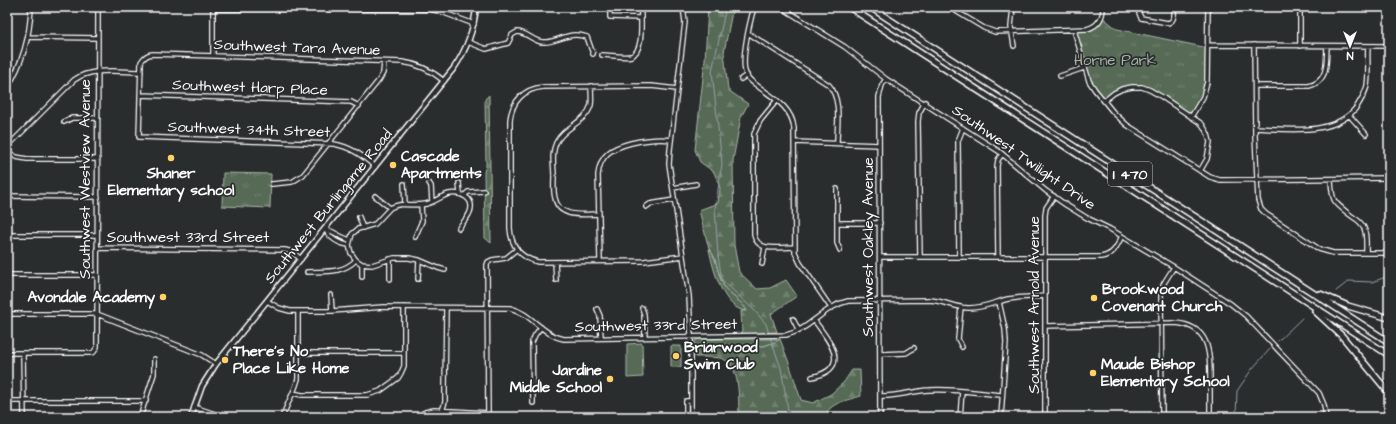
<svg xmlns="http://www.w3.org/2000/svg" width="1396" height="424" font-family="'Architects Daughter',sans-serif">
  <defs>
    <pattern id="grass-tufts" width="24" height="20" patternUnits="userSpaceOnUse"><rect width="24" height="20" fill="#576b56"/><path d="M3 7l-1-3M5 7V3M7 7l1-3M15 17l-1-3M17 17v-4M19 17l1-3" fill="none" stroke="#70816f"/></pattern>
    <pattern id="forest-firs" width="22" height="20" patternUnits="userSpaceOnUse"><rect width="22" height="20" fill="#576b56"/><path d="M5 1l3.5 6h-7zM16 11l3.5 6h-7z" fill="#70816f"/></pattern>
  </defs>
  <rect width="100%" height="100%" fill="#2a2d2e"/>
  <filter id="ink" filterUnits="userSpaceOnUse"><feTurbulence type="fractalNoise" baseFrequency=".025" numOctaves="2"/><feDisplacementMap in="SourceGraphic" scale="8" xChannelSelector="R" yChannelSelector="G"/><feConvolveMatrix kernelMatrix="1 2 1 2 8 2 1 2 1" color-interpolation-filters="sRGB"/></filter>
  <g filter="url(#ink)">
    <!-- grass -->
    <path fill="url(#grass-tufts)" stroke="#abb5aa" d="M1102,17L1117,29L1208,48L1205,90L1191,117C1173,104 1146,81 1122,89C1116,91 1109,97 1104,101L1091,85L1074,30L1090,29Z
      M223,173L271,174L270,208L222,206Z
      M709,249C718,258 717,275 724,286C730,297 743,301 747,311C723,310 713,269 709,249Z
      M698,339H780L775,342L764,346H695V341Z"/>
    <!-- forest -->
    <path fill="url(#forest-firs)" stroke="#abb5aa" d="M708,7H733L724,52L728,90L748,104L741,117L733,160L734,245L739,272L757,289L770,288L786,280L797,296L771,314L777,332L742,334L741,311H747C743,301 729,296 724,286C717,275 718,258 709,249L699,210L718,203L720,188L714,172L700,162L695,150L705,60Z
      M489,95L491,243L485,238L484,172L486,166L485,99Z
      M780,339L789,363L801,400L813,403L831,394L844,382L852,370H860L861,396C848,400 828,403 825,417H739C738,400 742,363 720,358C712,357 703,357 695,357V346H764L775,342Z"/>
    <!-- garden -->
    <path fill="#576b56" stroke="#abb5aa" d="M642,343L643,377L627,378V344Z
      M671,346H681V367H671Z"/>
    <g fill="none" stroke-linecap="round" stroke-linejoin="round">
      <!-- stream -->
      <path stroke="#94a2a9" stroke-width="1" d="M726,7L712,71L722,164L715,208L718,256L722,280L754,310L766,324L769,334
        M1388,248L1387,206L1389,184
        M1336,291L1349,281L1372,282L1386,277L1388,265V257
        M770,337L781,368L788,410L790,417
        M1278,341L1302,318
        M1236,417L1237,391L1252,369L1270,349"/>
      <defs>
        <path id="minor" d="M610,7V17L640,18
          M683,7L685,22L670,150L669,164L689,296L691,337V417
          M754,7C750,22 740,60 746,74C748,80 754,83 759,87C774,98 792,108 794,128L795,252L800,263L831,308
          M781,7L845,47L886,79L1000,152L1046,191L1066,205L1087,218L1110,229L1174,267L1231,304L1246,316L1319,393L1324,405L1326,417
          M949,7L984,28L995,32L1087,29C1098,26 1103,18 1103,7
          M1013,7L1011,27L1014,46
          M1140,7L1139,13L1141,18L1168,23C1175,21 1175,13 1173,7
          M213,9H429L439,11L474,24
          M1074,30L1089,81L1095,90L1113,112L1127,125L1210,177L1220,180L1389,178
          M748,33L829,85C842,100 837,124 837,143
          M28,37L98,38
          M468,42L486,49L508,43L512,35L517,32C527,32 534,42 543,42C559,43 567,30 587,37L593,54
          M1208,45L1389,46
          M1254,45L1255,135L1258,200L1261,209L1266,214L1319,249L1333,253H1389
          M1300,46V7
          M602,55C610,55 624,58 631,56C645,51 640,19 641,7
          M213,56V7
          M1060,76L1084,68
          M741,79L747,75
          M591,86C591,92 592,99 591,105C586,123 564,126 556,143C551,154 554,165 554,176C554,183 553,191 555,198C559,219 584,214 599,214
          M1255,86H1309C1329,81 1326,62 1327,46
          M7,88C23,63 30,37 31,7
          M677,89L651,86L543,87C524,89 512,101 510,120V228C511,245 520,258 538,262L644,261L683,256
          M140,95L351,102L359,106
          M777,100L760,121L754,134V235C758,253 780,247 795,247
          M1104,101L1114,93L1122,89L1132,87H1142L1150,90L1162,97L1202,124L1208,134L1210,142L1207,159L1200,171
          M1349,115L1366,134
          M1191,117L1203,97L1207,82L1208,7
          M64,122L72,118H98
          M1255,128C1288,129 1337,137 1358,105C1362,99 1365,93 1367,86C1369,73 1367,59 1368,46
          M794,142L879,145
          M7,147L74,80C92,67 120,72 141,72
          M7,151L16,157L27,159H98
          M375,167C363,155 351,147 334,144L139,137L141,62C144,57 147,54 153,54L402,62C419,64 431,70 444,81
          M1331,179C1332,204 1334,202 1353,217C1358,220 1362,223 1364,228C1367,235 1366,245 1366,253
          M429,183L431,186L432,202
          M459,183L460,194
          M272,184L292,182L303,175L379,80L383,73L384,62
          M404,184L405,204
          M673,188L696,184
          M837,189V243L840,250
          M7,196L98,197
          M375,196L390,208C402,201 414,207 426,204C435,202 441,196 449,194C461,192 475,198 470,212C468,218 462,223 459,228
          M464,196L468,192L484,191
          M646,207L650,204L674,200
          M390,208L375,224L358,229L352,234L349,245L351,253L356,260L362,264L372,265L394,258H409L419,260L438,268L445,270
          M359,217L363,228
          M837,223H880
          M325,229C330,238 339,244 349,245
          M325,229C334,231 339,237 350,240
          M7,235H97
          M415,237L422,221L421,205
          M97,248L285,250L292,252L301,259
          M880,257H1101C1114,255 1117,246 1122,236
          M920,257L918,121L919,113L925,102
          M959,257L958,141L963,128
          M998,257L997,166L998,160L1002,154
          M390,259V279
          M600,261L598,175C600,154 612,148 631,143C645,140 657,138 671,140
          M555,262L556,280
          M362,264V277
          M762,264L765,247
          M307,272C325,271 342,274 356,260
          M7,275H97
          M418,279L419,260
          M331,295L332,311
          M267,301L279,308L290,311H332L383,307L510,308C531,313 542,335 564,339L786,335C810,330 824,306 848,301L930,300C944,301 956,308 969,308C983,308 996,302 1008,299C1021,297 1033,297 1045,296
          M999,302L1005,329L1006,342L1001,417
          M961,307L958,339L962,347
          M642,308L644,314L645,337
          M597,309L600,316L601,338
          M7,314H97L202,355L216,364
          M793,319L799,331
          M1045,326L1174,323C1210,325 1210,352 1210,380C1210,392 1210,405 1210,417
          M7,353H91L94,352L97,347L98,7
          M23,353L24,417
          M298,353H404
          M881,354L906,353L914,348
          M812,377C853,368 829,341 814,320
          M293,393L302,395H367L380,391L398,378L401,373L404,366V307
          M880,396C897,397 912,391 929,390C953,388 978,393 1002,395
          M7,401H146
          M533,403L532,342L535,335L541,327
          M194,407L224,417
          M442,411L445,402V390L446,308
          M140,417L154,374V359
          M282,417L295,388L298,379V311
          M416,417L425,412L434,410L488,413
          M488,417L487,265L488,262L492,260L506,258L517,249
          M686,417V401H691
          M880,417L879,97L882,85L886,79
          M960,417L962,391
          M1045,417V215L1046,208L1054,196
          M1162,417L1161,291L1164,283L1174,267"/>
        <path id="major" d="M191,417L202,386L216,364L454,68C467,49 474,29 476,7"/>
        <path id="highway" d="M849,7L1389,355
          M870,7L1389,342
          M1320,294L1348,306L1389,318
          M1315,311L1342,336L1389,393"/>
      </defs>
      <!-- minor casing -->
      <use href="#minor" stroke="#fff" stroke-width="6"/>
      <!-- major casing -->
      <use href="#major" stroke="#fff" stroke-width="7"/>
      <!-- highway casing -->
      <use href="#highway" stroke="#fff" stroke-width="8"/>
      <!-- minor -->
      <use href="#minor" stroke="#2a2d2e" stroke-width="3.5"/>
      <!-- major -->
      <use href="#major" stroke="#2a2d2e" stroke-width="4"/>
      <!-- highway -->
      <use href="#highway" stroke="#2a2d2e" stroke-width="5"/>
    </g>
  </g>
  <!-- markers -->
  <g fill="#ffd166" stroke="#2a2d2e" stroke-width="1.5">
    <circle cx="171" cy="158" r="4"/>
    <circle cx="393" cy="165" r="4"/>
    <circle cx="163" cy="297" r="4"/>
    <circle cx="1094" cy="298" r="4"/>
    <circle cx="676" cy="356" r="4"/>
    <circle cx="225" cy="360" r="4"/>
    <circle cx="1093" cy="373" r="4"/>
    <circle cx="610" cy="379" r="4"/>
  </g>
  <g text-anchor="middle" stroke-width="3.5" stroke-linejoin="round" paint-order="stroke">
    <!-- shield labels -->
    <rect fill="#2a2d2e" stroke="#bfc0c0" stroke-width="1" x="1108" y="162" width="44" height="24" rx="3"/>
    <g font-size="14" font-weight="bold" fill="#fff">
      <text x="1130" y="179">I 470</text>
    </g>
    <!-- street labels -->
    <g font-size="15" fill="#fff" stroke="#2a2d2e">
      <text transform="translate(297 47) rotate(2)" y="5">Southwest Tara Avenue</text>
      <text transform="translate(250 87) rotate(2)" y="5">Southwest Harp Place</text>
      <text transform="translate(249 129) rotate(2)" y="5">Southwest 34th Street</text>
      <text transform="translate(1024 157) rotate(35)" y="5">Southwest Twilight Drive</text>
      <text transform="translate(85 179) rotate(-90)" y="5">Southwest Westview Avenue</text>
      <text transform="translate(328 206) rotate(-51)" y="5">Southwest Burlingame Road</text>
      <text x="188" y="242">Southwest 33rd Street</text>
      <text transform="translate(868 247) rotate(-90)" y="5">Southwest Oakley Avenue</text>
      <text transform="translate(1034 305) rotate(-90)" y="5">Southwest Arnold Avenue</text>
      <text transform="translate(656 325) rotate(-1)" y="5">Southwest 33rd Street</text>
    </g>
    <!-- park labels -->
    <g font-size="15" fill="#abb5aa" stroke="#2a2d2e">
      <text x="1115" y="65">Horne Park</text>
    </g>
    <!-- poi labels -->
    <g font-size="15" font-weight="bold" fill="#fff" stroke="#2a2d2e" text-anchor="start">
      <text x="401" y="161">Cascade<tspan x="401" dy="17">Apartments</tspan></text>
      <text x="171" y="178" text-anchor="middle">Shaner<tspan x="171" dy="17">Elementary school</tspan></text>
      <text x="1102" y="294">Brookwood<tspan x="1102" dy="17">Covenant Church</tspan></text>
      <text x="155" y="302" text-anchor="end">Avondale Academy</text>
      <text x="684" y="352">Briarwood<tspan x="684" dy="17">Swim Club</tspan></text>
      <text x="233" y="356">There’s No<tspan x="233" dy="17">Place Like Home</tspan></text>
      <text x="1101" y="369">Maude Bishop<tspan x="1101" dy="17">Elementary School</tspan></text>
      <text x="602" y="375" text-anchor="end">Jardine<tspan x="602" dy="17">Middle School</tspan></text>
    </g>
  </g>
  <!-- margin -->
  <rect width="1396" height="424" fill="none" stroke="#2a2d2e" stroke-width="24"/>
  <rect x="12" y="12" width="1372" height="400" fill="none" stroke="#fff" stroke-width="1.5" filter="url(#ink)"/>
  <!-- north arrow -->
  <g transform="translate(1350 46) rotate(180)" stroke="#2a2d2e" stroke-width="3" paint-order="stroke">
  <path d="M0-3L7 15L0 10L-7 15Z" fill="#ffffff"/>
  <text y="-6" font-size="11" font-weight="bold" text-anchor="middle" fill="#ffffff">N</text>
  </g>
</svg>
